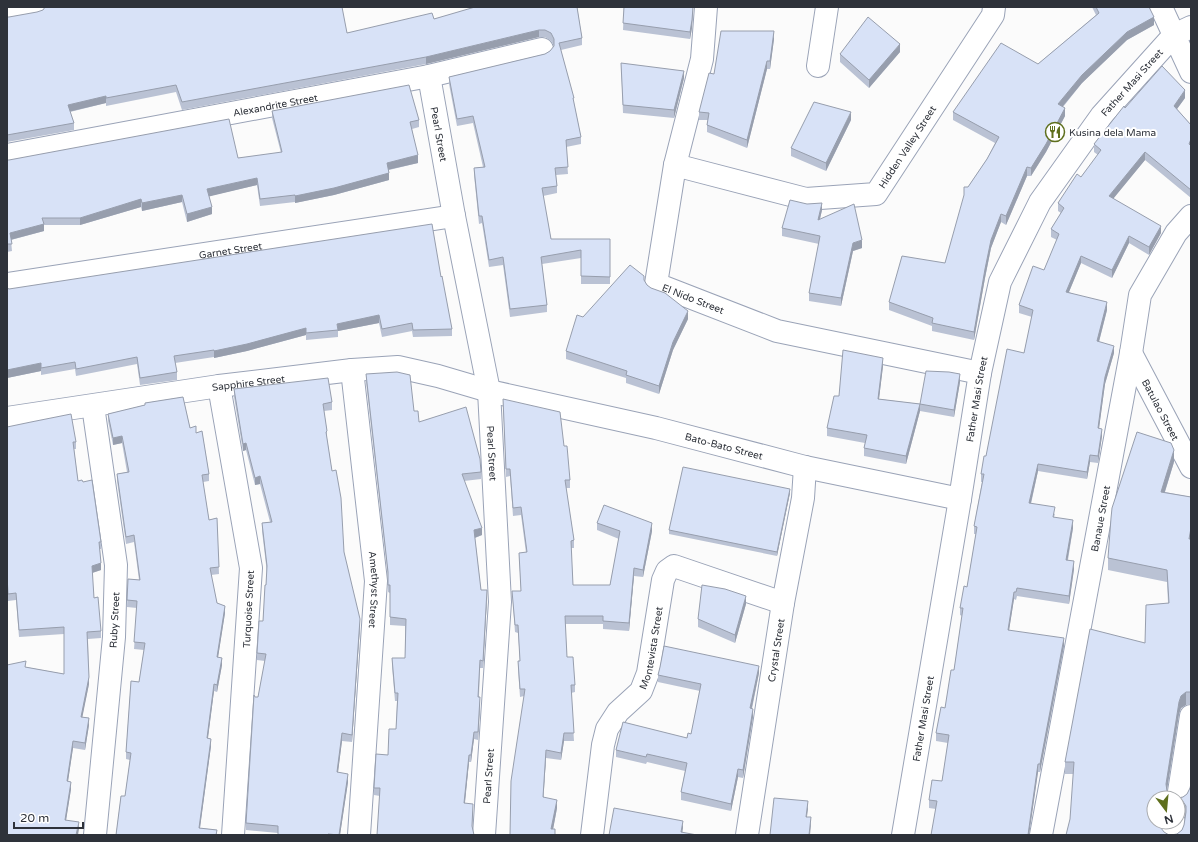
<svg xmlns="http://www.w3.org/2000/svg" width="1198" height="842" font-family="'Varela Round',sans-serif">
  <rect width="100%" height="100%" fill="#fbfbfb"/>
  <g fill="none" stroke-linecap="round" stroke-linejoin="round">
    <defs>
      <g id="street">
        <path id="s1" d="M706,7L702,59L675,165L656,284L777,331L980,373"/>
        <path d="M1161,7L1191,72"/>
        <path d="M7,12L35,7"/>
        <path d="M818,66L827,7"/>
        <path id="s2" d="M429,76L454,216L489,391L500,602L484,835"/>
        <path id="s3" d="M7,155L429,76L542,49"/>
        <path id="s4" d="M675,165L806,199L876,194L993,15L994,7"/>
        <path id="s5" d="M7,284L454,216"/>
        <path id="s6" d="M1131,353L1191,467"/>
        <path id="s7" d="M352,370L376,581L359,835"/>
        <path d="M219,386L251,568L233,835"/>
        <path d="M93,406L116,565L114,637L95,835"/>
        <path id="s8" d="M7,418L219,386L352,370L398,367L438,376L489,391L656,428L805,467L960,499"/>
        <path d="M1178,798L1191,716"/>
        <path id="s9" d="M592,835L603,745L607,729L618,712L641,691L648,673L663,580L667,571L674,566L783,603"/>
        <path id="s10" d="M747,835L783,603L803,498L805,467"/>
        <path id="s11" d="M1041,835L1131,353L1140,295L1176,233L1191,216"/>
        <path d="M1172,835L1174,822"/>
      </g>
      <g id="secondary">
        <path id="s12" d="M903,835L960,499L980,373L1000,282L1040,202L1102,115L1174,35L1191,27"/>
      </g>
    </defs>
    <!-- street casing -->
    <use href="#street" stroke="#9aa3b7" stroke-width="24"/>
    <!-- secondary casing -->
    <use href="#secondary" stroke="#9aa3b7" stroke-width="24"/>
    <!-- street -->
    <use href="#street" stroke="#fff" stroke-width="22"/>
    <!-- secondary -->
    <use href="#secondary" stroke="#fff" stroke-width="22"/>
  </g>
  <!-- wall -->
  <path fill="#bac2d4" d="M474,7H577L582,38V45L561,50L574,103L581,137V144L566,147L568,174L556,175L557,186V193L543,196L551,239H610V284H581V258L542,264L547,305V312L510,317L503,265L489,267L482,223L479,224L474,175V168L483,167L473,123L457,126L449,84V77L545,54L550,51L554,46L551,41L545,37H539L426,64L182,110L176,92L106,106V103L70,112L74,123V130L7,142V17L347,33L434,19L474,8Z
    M624,7H693L692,28L690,39L623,30Z
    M1092,7H1149L1154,25L1127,40L1082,83L1063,107L1065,116L1046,152L1031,176H1027L1006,225L1001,222L991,248L985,278L974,340L932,331V326L889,310V302L945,263L968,187L987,159L995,143L953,120V112L1038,64L1096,15Z
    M774,39L770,69H767L747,148L707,132V125L708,120H699V112L714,74Z
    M900,52L869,88L840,62V54Z
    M621,63L684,78L674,118L623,113Z
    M1185,98L1177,109L1191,125V198L1145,160L1113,198L1161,233L1149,255L1129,243L1112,278L1081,263L1069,292L1107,310L1099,342L1114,353L1105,384L1099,428L1102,436L1098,463L1090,462L1087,479L1038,471L1031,504L1055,514L1054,517L1073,528L1068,560L1074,569L1069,604L1017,596L1016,600L1014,599L1009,630L1064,646L1040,772H1038L1029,835H931L936,809L929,808V800L942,781L948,743L936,741V733L945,708L954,670L962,616L960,615V608L967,587L976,534H974V526L982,482H981V474L986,456L1024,353L1032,317L1019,313V305L1044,270L1057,240L1051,237V229L1061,213L1058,211V203L1081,177L1098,155L1094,152V144L1125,108Z
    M272,111L419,120V127L412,129L418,163L389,170V180L334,195L295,203V202L260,206L257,185L209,196L212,214L187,222L182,202L142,211L141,207L80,225H44V231L11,240L12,251L7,252V160L238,158L281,153L272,118Z
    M851,120L826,171L791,156V148Z
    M822,210L820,219L862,248L853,251L841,306L809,301V293L819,244L782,236V228Z
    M441,277L452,329V336L413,337L412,331L382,337L379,323L338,331V337L306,340V335L247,351L214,358V357L175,363L177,372V380L140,385L137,364L76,376L75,369L41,375V371L7,378V288L9,289Z
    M644,280L647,285L688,319L673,350L659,394L626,383V378L566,359V351L583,317Z
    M883,366L879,399L920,404L960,382L954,417L920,411L906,464L864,456V448L865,443L827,436V428L839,396Z
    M366,374L414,411L419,422L481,472V479L464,481L482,535L475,538L481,590L487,598L483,668H480L479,697L480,704L478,740L474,739L471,762H469L465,803L473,812L472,828L380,796L374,795V788L388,755L396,729L397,701H395L392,666V658H405V626L390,625V593L388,592V577L366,382Z
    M234,389L332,402V410L324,411L327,431V438L344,552L360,626L352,742L342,741L338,772L348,782L340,835H278V833L246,830V823L255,697H258L265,661L257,660V653L263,621L267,573L262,531V523L270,522L260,484L255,485L246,450L243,451L234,397Z
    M183,397L190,428L196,426V433L202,431L209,474V481L203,482L209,520L217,518L219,574L211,575L217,603L225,606V613L218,657L222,658V665L217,692L214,691L208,738L211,739V746L200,828L217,830V835H116L121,796H125L130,760L126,759V752L131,681L139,682L144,650L134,649L137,608L127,607L128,579L139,580L134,542L126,544L117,481V474L127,472L122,443L113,445L108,421V414L145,405V403Z
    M503,399L564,446L570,480V488H566L574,540V548H571L573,585H610L619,539L597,530V523L652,531L643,577L634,576L629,631L603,629V624H565L567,657L575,685V692L571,693L574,741H564L561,760L546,758L543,797L557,808L553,829L555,835H510L524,696L520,697L518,669V661H520L518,633L515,632L512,591H521L519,553H526L521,515L513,516L510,476L506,477Z
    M7,427L76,442V449H74L78,481L101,542V549H100L101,570L92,573L94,598L101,631V638L88,639L89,684L82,717L89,725L85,750L73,748L68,781L71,789L66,820L79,829L7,835L26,667L64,674V634L19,637L16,600L8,601L7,582Z
    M1174,462L1165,492L1191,497V704L1186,705L1181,708L1179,714L1167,791L1170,795L1175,798H1154V822H1161V828L1073,774H1065V762L1145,643L1168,603L1167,582L1108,570V558Z
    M790,493L777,556L669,534V530Z
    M746,604L735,643L698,627V619Z
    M759,673L752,709L753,717L743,778L738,777L731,811L681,800V792L685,771L647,762L646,764L616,757V750L687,738L691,734L700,691L658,682V675Z
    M1190,788L1191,835L1177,834L1182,830L1184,825L1185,817L1182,813L1178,811V798L1183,797L1187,794Z"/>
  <!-- shaded-wall -->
  <path fill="#979ead" d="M693,7L692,28L690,39V32Z
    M1154,17V25L1127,40L1082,83L1058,112V104L1082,75L1127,32Z
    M539,30V37L426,64V57Z
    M774,31V39L770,69V61Z
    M900,44V52L869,88V80Z
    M767,61V69L747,148V140Z
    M684,71V78L674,118V110Z
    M1185,90V98L1174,113V106Z
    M106,96V103L68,112V105Z
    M1065,108V116L1046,152L1031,176V168Z
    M851,112V120L826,171V163Z
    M1191,139V147L1189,144Z
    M1145,152V160L1109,204V196Z
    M418,155V163L387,170V163Z
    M1027,167V176L1006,225V216Z
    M389,173V180L334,195L295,203V196Z
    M257,178V185L207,197V189Z
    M182,195V202L142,211V203Z
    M141,199V207L80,225V218Z
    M822,203V210L818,227V220Z
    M212,207V214L187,222V214Z
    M1001,214V222L991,248L985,278L974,340V332L985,269L991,240Z
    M44,224V231L10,240V233Z
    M1161,226V233L1149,255V247Z
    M1129,236V243L1112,278V270Z
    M862,240V248L853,251L841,306V298L853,243Z
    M1081,256V263L1066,299V292Z
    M1107,302V310L1097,349V341Z
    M688,311V319L673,350L659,394V386L673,342Z
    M379,315V323L338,331L337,324Z
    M306,328V335L247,351L214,358V351Z
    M1114,346V353L1105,384L1098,436V428L1105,377Z
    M883,358V366L878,407V399Z
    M41,363V371L7,378V370Z
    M960,374V382L954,417V410Z
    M920,404V411L906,464V456Z
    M1102,429V436L1098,463V456Z
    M122,436V443L113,445V438Z
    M246,443V450L243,451V444Z
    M1174,450V462L1161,504V492Z
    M1090,455V462L1087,479V472Z
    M1038,464V471L1029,511V503Z
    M260,476V484L255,485V478Z
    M790,489V493L777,556V552Z
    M1073,520V528L1066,568V560Z
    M652,523V531L643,577V570Z
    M482,528V535L474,538V530Z
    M1191,528V540L1189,539Z
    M1074,561V569L1069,604V596Z
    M101,563V570L92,573V566Z
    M634,568V576L629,631V623Z
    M487,590V598L483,668V661Z
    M1014,592V599L1008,637V630Z
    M746,596V604L735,643V635Z
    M225,606V613L217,664V657Z
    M360,619V626L352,742V735Z
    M1064,638V646L1040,772V764Z
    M222,658V665L217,692V685Z
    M759,666V673L750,716V708Z
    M89,677V684L81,724V717Z
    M214,684V691L207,745V738Z
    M1186,692V705L1181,708L1179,714L1166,796V784L1179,702L1181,696Z
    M480,697V704L478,740V732Z
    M753,709V717L743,778V770Z
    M89,718V725L85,750V743Z
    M474,732V739L471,762V755Z
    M342,733V741L337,780V772Z
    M564,733V741L561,760V753Z
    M211,739V746L199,835V828Z
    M73,741V748L67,788V781Z
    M546,750V758L543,805V797Z
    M469,755V762L464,811V803Z
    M1038,764V772L1029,835H1028Z
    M738,769V777L731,811V804Z
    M348,774V782L340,835H339Z
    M71,782V789L65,827V820Z
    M557,800V808L552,835L551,829Z
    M808,801V809L806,824V817Z
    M811,817V824L810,835H809Z
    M683,821V828L682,835L681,832Z
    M79,822V829L78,835H76Z"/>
  <!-- building -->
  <path fill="#d8e2f7" stroke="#979ead" d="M45,7H342L347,33L432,13L434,19L475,7H577L582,38L559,43L574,98H573L581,137L566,140L568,167L555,168L557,186L542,188L551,239H610V277L581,276V250L541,257L547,305L510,309L503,257L489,260L482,216H479L474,168L485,167L473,116L457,119L449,77L545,54L550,51L554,46V39L551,33L545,30H539L426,57L182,102L176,85L106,98V96L68,105L74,123L7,135V17H9L37,12L43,10Z
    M624,7H693L692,20L690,32L623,23Z
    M1096,7H1149L1154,17L1127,32L1082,75L1058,104L1065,108L1046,144L1031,168L1027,167L1006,216L1001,214L991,240L985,269L974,332L932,323L933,318L889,302L902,256L945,263L964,195V187H968L987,159L999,137L953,112L1001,43L1038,64L1099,13Z
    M868,17L900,44L869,80L840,54Z
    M721,31H774L770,61H767L747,140L707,125L709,113L699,112L709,73L714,74Z
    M621,63L684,71L674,110L623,105Z
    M1162,66L1185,90L1174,106L1191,125V139L1189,144L1191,146V190L1145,152L1109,196L1161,226L1149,247L1129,236L1112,270L1081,256L1066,292L1107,302L1097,341L1114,346L1105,377L1103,390L1098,428L1102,429L1098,456L1090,455L1087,472L1038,464L1029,503L1055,507L1053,517L1073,520L1066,560L1074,561L1069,596L1017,588L1016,592H1014L1008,630L1064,638L1040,764H1038L1028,835H931L937,801L929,800L932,780L942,781L949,735L936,733L941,707L945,708L951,670H954L963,608H960L964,586L967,587L977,527L974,526L984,474H981L984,456H986L1007,349L1024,353L1033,310L1019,305L1033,266L1044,270L1059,234L1051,229L1064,208L1058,203L1077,174L1081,177L1101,150L1094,144L1124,106L1125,108Z
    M409,85L419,120L410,122L418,155L387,163L389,173L334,188L295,196V195L260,199L257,178L207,189L212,207L187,214L182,195L142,203L141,199L80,218H42L44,224L10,233L12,244H7V160H9L229,119L238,158L282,152L272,111Z
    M814,102L851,112L826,163L791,148Z
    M790,200L807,204L822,203L818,220L854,204L862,240L853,243L841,298L809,293L820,236L782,228Z
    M432,224L441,277L442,276L452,329L413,330L412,323L382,329L379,315L337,324L338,330L306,333V328L247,344L214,351V350L174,356L177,372L140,378L137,357L76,369L75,362L41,368V363L7,370V288L9,289Z
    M630,265L644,276V280L647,285L651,288L665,293L688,311L673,342L659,386L626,375L627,371L566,351L577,315L583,317Z
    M843,350L883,358L878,399L920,404L906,456L864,448L867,435L827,428L834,396H839Z
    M926,371L949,372L960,374L954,410L920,404Z
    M397,372L410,375L414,411H418L419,422L466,407L480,459L481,472L462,474L482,528L474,530L481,590H487L483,661L480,660L478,697H480L478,732H474L471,755H469L464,803L473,804L472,826L474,835H377L380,788H374L376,754L388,755L389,729H396L398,693H395L392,658H405L406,619L390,617V585H388V572L366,374Z
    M328,378L332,402L323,404L327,431L326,432L332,471L336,470L341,498L344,552L360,619L352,735L342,733L337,772L348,774L339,835L328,834V835H278V826L246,823L254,695L255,697H258L266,654L257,653L259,621H263L265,585H266L267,566L262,523L272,522L260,476L255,478L246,443L243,444L234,389Z
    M183,397L190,428L196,426V433L202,431L209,474L202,475L209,520L217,518L219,567L210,568L217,603L225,606L217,657L222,658L217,685L214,684L207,738L211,739L199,828L217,830L216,835H116L121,796H125L131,753L126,752L131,681L139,682L145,643L134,642L137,601L127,600L128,579L140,580L134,535L126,537L117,474L129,472L122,436L113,438L108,414L145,405V403Z
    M503,399L560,412L564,446H567L570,480H565L574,540L571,541L573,585H610L620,531L597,523L604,505L652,523L643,570L634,568L629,623L603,621V616H565L567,657H573L575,685H571L574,733H564L561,753L546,750L543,797L557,800L551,829H555V835H510L511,781L525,689H520L518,661H520L518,625H515L512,591H521L519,553L527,552L521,507L513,508L510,469H506Z
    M71,414L76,442H73L78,481L82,480L83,482L92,480L101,542H99L101,563L92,566L94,598L98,597L101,631L87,632L89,677L81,717L89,718L85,743L73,741L67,781L71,782L65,820L79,822L76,835H7V665L26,661L25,667L64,674V627L19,630L16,593L8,594L7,575V427L31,422Z
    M1137,432L1171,443L1174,450L1161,492L1191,497V528L1189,539H1191V692H1186L1181,696L1179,702L1166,784L1167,791L1170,795L1175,798H1154V822H1160L1161,828L1164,832L1169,835H1066L1070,819L1074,762H1065L1090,629L1145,643L1146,605L1169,603L1167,570L1108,558L1111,518L1112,508Z
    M683,467L790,489L777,552L669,530Z
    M702,585L725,589L746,596L735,635L698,619Z
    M664,646L759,666L750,708L753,709L743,770L738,769L731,804L681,792L687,763L647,754L646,757L616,750L623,722L687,738L688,733L691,734L701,684L658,675L660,667Z
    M1191,784V835H1171L1177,834L1182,830L1184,825L1186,812V806L1182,800L1178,798L1183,797L1187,794L1190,788Z
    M774,798L808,801L806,817H811L809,835H770Z
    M614,808L683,821L681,832L697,835H609Z"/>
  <!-- icons -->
  <defs>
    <symbol id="restaurant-ring" viewBox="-11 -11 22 22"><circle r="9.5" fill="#fff" stroke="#5e6f1d" stroke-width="1.5"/><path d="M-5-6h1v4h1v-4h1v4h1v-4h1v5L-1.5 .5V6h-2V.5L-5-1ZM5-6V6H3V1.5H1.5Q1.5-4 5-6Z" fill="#5e6f1d"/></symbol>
  </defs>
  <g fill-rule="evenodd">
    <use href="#restaurant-ring" x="1044" y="121" width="22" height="22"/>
  </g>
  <g text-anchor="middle" stroke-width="4" stroke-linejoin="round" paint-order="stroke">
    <!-- street labels -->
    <g font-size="10" fill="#2e323a" stroke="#fff">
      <text dy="4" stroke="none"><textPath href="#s12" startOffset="802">Father Masi Street</textPath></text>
      <text dy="4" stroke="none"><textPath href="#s3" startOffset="273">Alexandrite Street</textPath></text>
      <text dy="4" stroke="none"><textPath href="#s2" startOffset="59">Pearl Street</textPath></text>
      <text dy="4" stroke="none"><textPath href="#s4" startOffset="262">Hidden Valley Street</textPath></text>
      <text dy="4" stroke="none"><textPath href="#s5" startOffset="226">Garnet Street</textPath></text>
      <text dy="4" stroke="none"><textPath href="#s1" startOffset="322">El Nido Street</textPath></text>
      <text dy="4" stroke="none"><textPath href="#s8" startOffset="244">Sapphire Street</textPath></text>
      <text dy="4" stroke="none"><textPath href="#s12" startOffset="442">Father Masi Street</textPath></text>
      <text dy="4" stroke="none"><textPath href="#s6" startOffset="64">Batulao Street</textPath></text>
      <text dy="4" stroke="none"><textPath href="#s8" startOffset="730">Bato-Bato Street</textPath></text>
      <text dy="4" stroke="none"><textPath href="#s2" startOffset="383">Pearl Street</textPath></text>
      <text dy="4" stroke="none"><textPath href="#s11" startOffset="322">Banaue Street</textPath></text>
      <text dy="4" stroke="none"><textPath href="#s7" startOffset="221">Amethyst Street</textPath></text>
      <text transform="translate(248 609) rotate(-87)" y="4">Turquoise Street</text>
      <text transform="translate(114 620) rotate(-87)" y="4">Ruby Street</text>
      <text dy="4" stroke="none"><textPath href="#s9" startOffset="203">Montevista Street</textPath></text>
      <text dy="4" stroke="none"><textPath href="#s10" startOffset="187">Crystal Street</textPath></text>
      <text dy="4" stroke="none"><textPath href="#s12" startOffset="118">Father Masi Street</textPath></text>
      <text transform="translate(488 776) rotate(-86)" y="4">Pearl Street</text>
    </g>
    <!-- poi labels -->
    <g font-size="10" fill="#2e323a" stroke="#fff" text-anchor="start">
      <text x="1069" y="136">Kusina dela Mama</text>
    </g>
  </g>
  <!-- border -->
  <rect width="1198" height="842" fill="none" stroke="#2e323a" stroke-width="16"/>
  <!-- north arrow -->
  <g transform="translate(1166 810) rotate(164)"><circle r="19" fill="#ffffff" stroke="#abadb0"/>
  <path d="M0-3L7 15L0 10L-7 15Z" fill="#5e6f1d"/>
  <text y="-6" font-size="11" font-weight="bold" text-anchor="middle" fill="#2e323a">N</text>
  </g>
  <!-- scale -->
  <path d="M14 822v6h69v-6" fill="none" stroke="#2e323a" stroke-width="2"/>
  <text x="20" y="822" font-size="12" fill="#2e323a" stroke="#ffffff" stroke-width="3" paint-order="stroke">20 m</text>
</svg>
